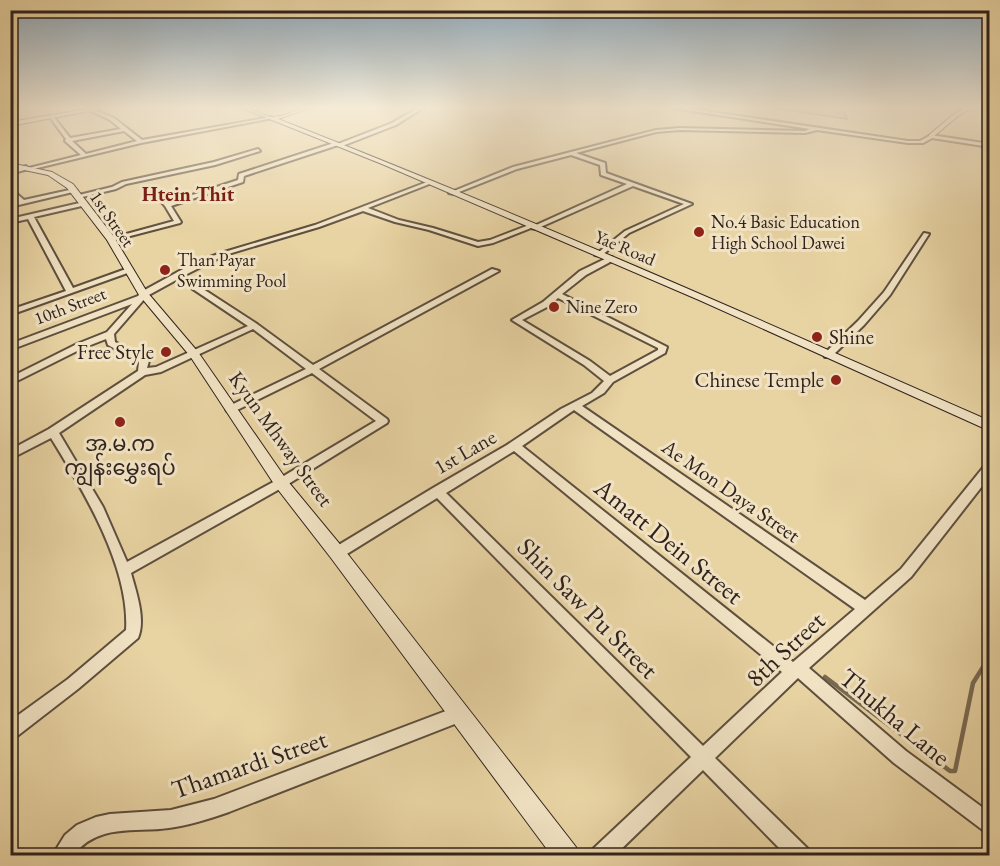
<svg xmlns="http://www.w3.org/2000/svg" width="1000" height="866" font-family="'EB Garamond','Noto Sans Myanmar',serif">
  <rect width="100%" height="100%" fill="#e8d3a3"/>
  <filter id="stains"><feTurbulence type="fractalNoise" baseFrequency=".00333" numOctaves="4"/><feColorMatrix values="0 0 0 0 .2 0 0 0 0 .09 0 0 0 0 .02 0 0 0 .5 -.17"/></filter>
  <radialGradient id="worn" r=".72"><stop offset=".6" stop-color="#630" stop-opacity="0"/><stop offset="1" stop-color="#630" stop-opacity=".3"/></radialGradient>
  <!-- green -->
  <path fill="#c9b58c" stroke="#7c6c54" stroke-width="1.5" d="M775,108H843L847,119Z"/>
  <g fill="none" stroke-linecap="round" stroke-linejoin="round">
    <!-- stream -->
    <path stroke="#796952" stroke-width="4.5" d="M825,677L950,771H955L973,683L990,656"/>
    <defs>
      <path id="street" d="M10,108H14L10,110Z
        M418,108H423L396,125L342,146L338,145L244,176L243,182L171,206L181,222L180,223L111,241L108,239L174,221L165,206L150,190V188H154L168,203L238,180L239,174L334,143L338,144L392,123Z
        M673,108H685L908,141H920L931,135L990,144V147L932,138L923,143H908L817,130L805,133L680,130L656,132L576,153L605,163L606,173L692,204L629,233L601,256L595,255L625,231L684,204L633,186L536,229L531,228L493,243L478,246L429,230L395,222L363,211L319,227L225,255L183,276L257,324L313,365L492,269L499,271L319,369L387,419L388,421L387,423L285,486L131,573C136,592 146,619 138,638L78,689L16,737L10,739V721L68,679L126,630C130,567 83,490 51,438L10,459V450L49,429L138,371L139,362L108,345L106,339L83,348L17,381H10L11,377L77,344L107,332L132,304L10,350V344L138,296L141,292L196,262L221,253L315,225L427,182L432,183L368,208L399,220L433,228L478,242L490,240L529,225L534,226L627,184L601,175L600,165L571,155L517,169L454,194L449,193L513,167L656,130L680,128L805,131L810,129ZM178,279L248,326L156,367L147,368L149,361L147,359L115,342L114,334L147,296ZM253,329L306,369L227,407L226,409L227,411H235L312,373L376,421L277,480L127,562L103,507L59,433L145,375L161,372Z
        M958,108H968V109L966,110Z
        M91,109L114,118L142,140L271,117L273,118L141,143L29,170V168L81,155L65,141L66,139L49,116H53L70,138L121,129L110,120L91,111ZM124,131L137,141L86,154L72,141Z
        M258,149L260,151L215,165L126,184L116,189L78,198L75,196L112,187L122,182L214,162Z
        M26,166L28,169L10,174V171Z
        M10,188L24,200L74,189L77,191L10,207V203L18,201L10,194Z
        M84,202L87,204L86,205L34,217L73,288L126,269L133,271L10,315V310L66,291L28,219L10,223V219Z
        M924,233L929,234L890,295L864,325L831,357H825L824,355L825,353L858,321L884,292Z
        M609,257H612V261L586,275L562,294L667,347L665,353L613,382L604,393L582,406L865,600L901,569L986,464L990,463V476L911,577L809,668L906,751L990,813V834L984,831L894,763L798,678L715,758L808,849L810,856H787L703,770L614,856H591L593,849L691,757L437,498L342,557L337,558L332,557L331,553L332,549L433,488L507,445L561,409L592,393L604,381L584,365L512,320L543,302L580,271ZM558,298L658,348V350L610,376L590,361L522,320L549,306ZM574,410L855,609L793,662L522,446ZM514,451L782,672L703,746L446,493Z
        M459,706L465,708L467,714L465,720L229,812C209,819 190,825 169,828C134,833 97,823 73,856H52L65,835L77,825L96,817L110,814L171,810L214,799Z"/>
      <path id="secondary" d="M93,108H106L10,126V122Z
        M242,108C253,108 263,117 273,117C286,117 297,108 310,108L278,119C518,213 754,317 990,421V431L699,300L382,164Z
        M965,108H971L958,116L933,137H929V135L954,114Z
        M10,163L52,172L73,184L114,237L147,292L198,352L286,479L343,548L576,847L579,856H552L331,558L276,487L190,356L139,295L107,240L67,188L48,175L10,167Z"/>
    </defs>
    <!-- street casing -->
    <use href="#street" stroke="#5e4f3e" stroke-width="4"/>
    <!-- secondary casing -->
    <use href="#secondary" stroke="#30231d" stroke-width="2"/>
    <!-- street -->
    <use href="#street" fill="#f0e2c3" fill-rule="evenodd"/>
    <!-- secondary -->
    <use href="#secondary" fill="#f0e2c3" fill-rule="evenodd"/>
  </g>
  <!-- sky -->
  <linearGradient id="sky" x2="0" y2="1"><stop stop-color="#8fa8ba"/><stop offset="0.47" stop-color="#f5ebd6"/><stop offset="1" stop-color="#f5ebd6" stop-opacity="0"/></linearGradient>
  <rect width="1000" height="229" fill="url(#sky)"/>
  <!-- markers -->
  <g fill="#8f2418" stroke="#f0e2c3" stroke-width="2">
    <circle cx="699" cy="232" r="6"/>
    <circle cx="165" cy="270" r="6"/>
    <circle cx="554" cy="307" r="6"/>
    <circle cx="817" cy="337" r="6"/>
    <circle cx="166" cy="352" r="6"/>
    <circle cx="836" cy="380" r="6"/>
    <circle cx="120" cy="422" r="6"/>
  </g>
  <g text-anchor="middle" stroke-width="6" stroke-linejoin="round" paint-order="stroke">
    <!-- far-street labels -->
    <g font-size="18" fill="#30231d" stroke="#f0e2c3">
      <text transform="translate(112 219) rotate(55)" y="6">1st Street</text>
      <text transform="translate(625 248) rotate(23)" y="6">Yae Road</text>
      <text transform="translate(70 306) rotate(-21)" y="6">10th Street</text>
    </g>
    <!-- far-poi labels -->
    <g font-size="18" fill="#30231d" stroke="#f0e2c3" text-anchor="start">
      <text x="711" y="228">No.4 Basic Education<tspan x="711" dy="21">High School Dawei</tspan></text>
      <text x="177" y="266">Than Payar<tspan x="177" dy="21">Swimming Pool</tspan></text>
      <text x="566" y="313">Nine Zero</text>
    </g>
    <!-- far-quarter labels -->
    <g font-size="20" font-weight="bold" fill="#7a1f14" stroke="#f0e2c3">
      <text x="188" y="201">Htein Thit</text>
    </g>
    <!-- poi labels -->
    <g font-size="21" fill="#30231d" stroke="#f0e2c3" text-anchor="end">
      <text x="829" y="344" text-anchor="start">Shine</text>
      <text x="154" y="359">Free Style</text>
      <text x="824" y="387">Chinese Temple</text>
      <text x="120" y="451" text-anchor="middle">အ.မ.က<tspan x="120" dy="24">ကျွန်းမွှေးရပ်</tspan></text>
    </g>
    <!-- street labels -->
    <g font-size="21" fill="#30231d" stroke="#f0e2c3">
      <text transform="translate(281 439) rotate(54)" y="7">Kyun Mhway Street</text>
      <text transform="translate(465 452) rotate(-30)" y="7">1st Lane</text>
      <text transform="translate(731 491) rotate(35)" y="7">Ae Mon Daya Street</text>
    </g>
    <!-- near-street labels -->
    <g font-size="26" fill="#30231d" stroke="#f0e2c3">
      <text transform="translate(669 541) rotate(39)" y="9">Amatt Dein Street</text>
      <text transform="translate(588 608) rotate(45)" y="9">Shin Saw Pu Street</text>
      <text transform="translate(785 649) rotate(-43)" y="9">8th Street</text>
      <text transform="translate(895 717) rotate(40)" y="9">Thukha Lane</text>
      <text transform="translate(249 764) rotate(-19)" y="9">Thamardi Street</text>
    </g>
  </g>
  <!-- margin -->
  <rect width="1000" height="866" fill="none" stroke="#e8d3a3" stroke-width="36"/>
  <rect x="12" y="12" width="976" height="842" fill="none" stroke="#30231d" stroke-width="3"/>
  <rect x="18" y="18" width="964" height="830" fill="none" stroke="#30231d" stroke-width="1.5"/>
  <rect width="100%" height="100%" filter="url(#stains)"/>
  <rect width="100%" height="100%" fill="url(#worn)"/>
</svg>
